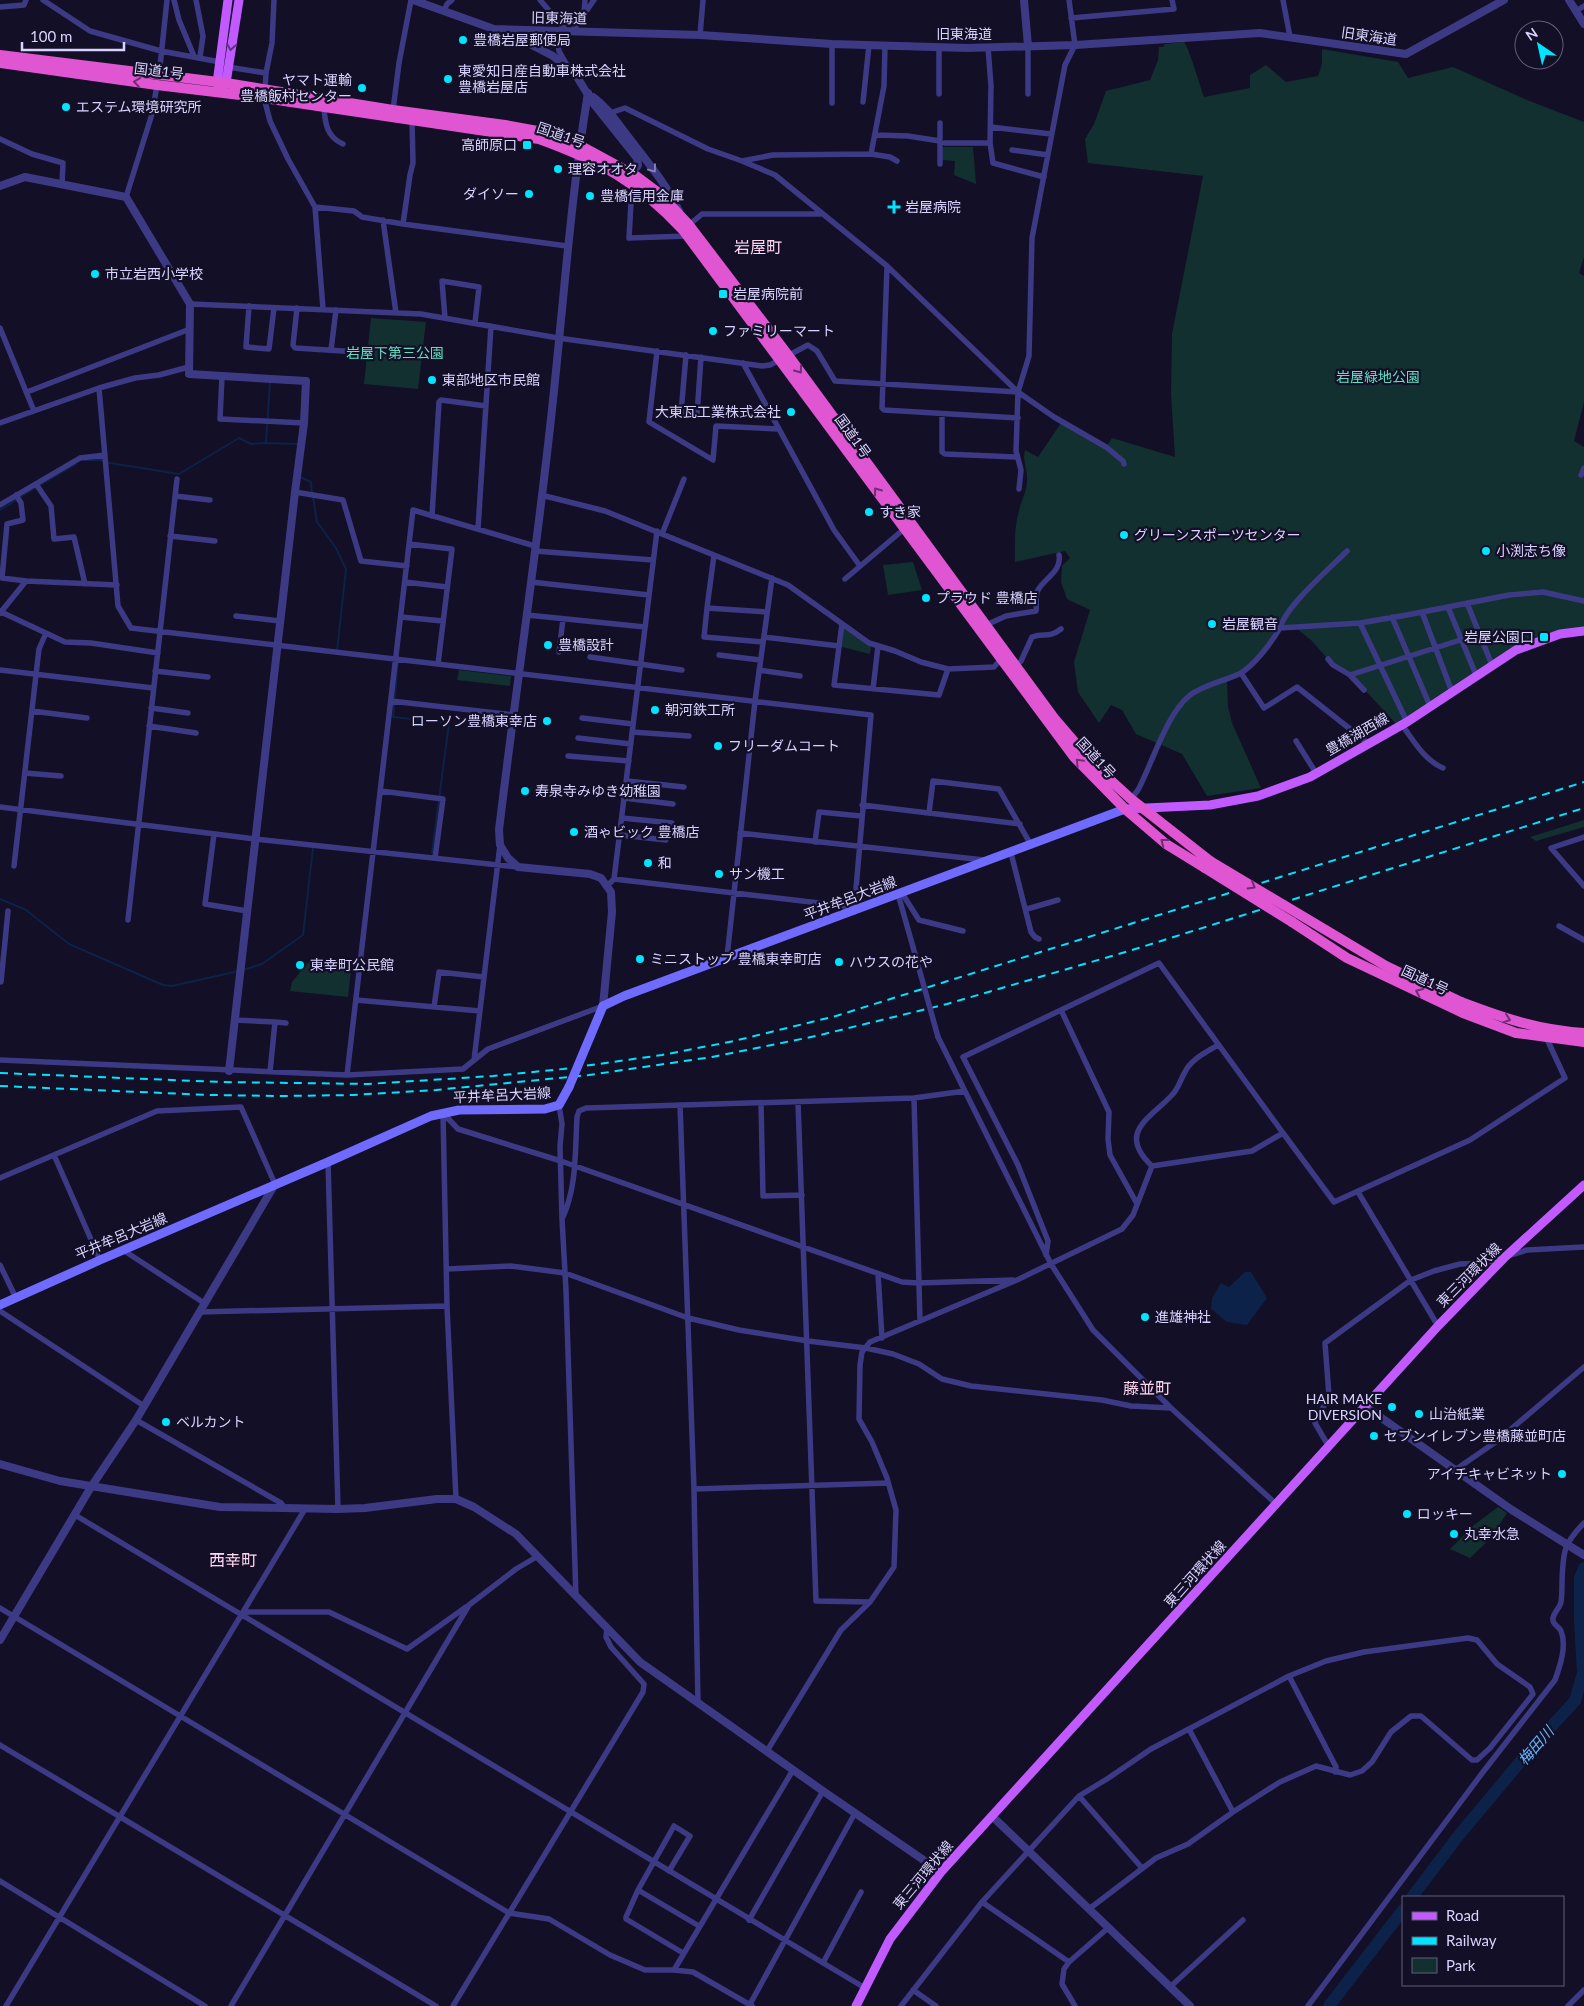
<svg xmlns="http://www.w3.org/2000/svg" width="1584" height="2006" font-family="Lato,'Noto Sans JP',sans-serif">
  <rect width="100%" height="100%" fill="#130f26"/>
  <!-- green -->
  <path fill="#12302f" d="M1184,42C1189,48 1200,86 1204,97L1250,88V75L1266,65L1286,82L1318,76L1322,64V49L1398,62L1408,78L1453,67L1527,100L1584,122V257L1579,273L1584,276V402L1574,441L1584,447V631L1516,650L1398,726L1351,675L1333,665L1312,641L1296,628L1280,629L1250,663L1227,681L1228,707L1232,723L1261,788L1207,796L1182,754L1136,734L1122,710L1111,705L1099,723L1078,692L1074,662L1090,610L1067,599L1061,582L1062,566L1070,558L1065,551L1015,562C1015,544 1014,528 1019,511C1021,501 1027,491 1027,481C1028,469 1022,461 1025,450L1038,457L1061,423L1106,447L1112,438L1175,457L1171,394L1172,334L1203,176L1088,163L1085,139L1094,124L1106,91L1150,80L1158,60L1159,47H1163L1165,44Z
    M941,147H973L976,184L954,175L955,161L942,160Z
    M371,318L426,322L418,389L364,384Z
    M913,562L922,590L888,595L883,565Z
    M843,627L871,647L870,654L842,647Z
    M459,670L511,676L510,686L457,680Z
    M1584,820V827L1536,841L1530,837Z
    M311,959L352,962L348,997L290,991L292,982Z
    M1498,1507L1507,1513L1491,1538L1470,1558L1450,1549L1474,1525Z"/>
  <!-- water -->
  <path fill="#0c2248" d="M1245,1272H1251L1267,1298L1247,1325L1227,1322L1211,1309L1212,1298L1221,1283L1229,1287Z"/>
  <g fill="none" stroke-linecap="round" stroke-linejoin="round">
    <!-- stream -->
    <path stroke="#0c2248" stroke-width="2" d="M266,443L299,444
      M85,460H101L110,463L179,474L239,438L251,444L266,443L270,382
      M300,477L311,482L312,493
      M20,497L76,464
      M313,497L317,522L336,548L346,569L337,651
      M0,510L16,500
      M398,661L393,717L449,723L432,853
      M0,899L26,910L69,944L163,985L172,986L239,971
      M243,970L262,964L303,935L313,848"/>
    <!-- river -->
    <path stroke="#0c2248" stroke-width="12" d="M1412,1897L1459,1835L1536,1743L1575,1701L1583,1673L1580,1622V1578L1584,1568
      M1329,2006L1403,1910"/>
    <!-- minor -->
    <path stroke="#3d3a85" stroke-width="5.5" d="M43,0L90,31L161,51L220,62
      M174,0L179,20L194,56
      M196,0L203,36L200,57
      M540,0L566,30
      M1283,0L1290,37
      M0,7L24,5L26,0
      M444,11L447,4L452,0
      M1576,11L1584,6
      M584,14L585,0
      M1071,18L1174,9L1172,0
      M556,30L559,51L567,65
      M573,30L594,0
      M700,35L703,0
      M939,47V94
      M228,67L266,73
      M159,76L167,0
      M265,90L266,73L272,43L274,0
      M1028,94V46
      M264,98L270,121L288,159L315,207L323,309
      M863,102L869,45
      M832,103V44
      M324,107C325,124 327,137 343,144
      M393,110L399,63L411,0
      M610,113L625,108L708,149L742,161L775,175L887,266L1018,392L1054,417L1106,447L1123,461L1124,464
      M991,127L1051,134
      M876,135L908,136L940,141V123
      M0,139L32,154L63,163L62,184
      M940,141V164
      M945,143H990L991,86L988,47
      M990,143L993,163L1044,177
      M1012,150L1048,155
      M871,154L890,157L897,161
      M742,161L773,155L871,154L884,86L885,45
      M641,191L631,203L629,238L688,236
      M126,197L152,114L157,85
      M315,207L354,211L362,217L403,224L567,246
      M383,220L396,313
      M403,224L410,175L413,163L412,120
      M689,225L702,214H823
      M887,266L882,408L884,410L1018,418
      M190,304L421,314L558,338L762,366L770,365L808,345L817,351L835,381L1018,392
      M249,306L246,347L269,349L274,308
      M297,308L293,345L295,348L359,352
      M445,318L442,281L479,287L475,323
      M0,328L34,411
      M331,350L336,310
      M657,351L649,422L713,460L716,426L778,429
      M686,355L681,413L684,416H695L697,415L701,357
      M743,363L834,530L860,566
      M222,376L220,419L304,423
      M99,388L118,606L131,628L871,715L854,912
      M27,392L190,329
      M942,414V452L945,454L1016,457
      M0,423L99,388L135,378L159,375L189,367
      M1581,475L1584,468
      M36,484L51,506L54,539L74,537L85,584
      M1019,489L1021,470L1016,451L1018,392L1029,356L1032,238L1065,65L1075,45L1069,0
      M295,492L343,500L361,561L407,566
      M16,495L21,503L23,520L7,524L2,578L26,581
      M541,495L605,511L788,585L869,643L895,651L921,662L948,669L994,667L1001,659
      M175,496L210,500
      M0,505L80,458L105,455
      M432,516L439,402L441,400L486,406
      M478,529L491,326
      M662,534L684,479
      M170,536L215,541
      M409,544L452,549L438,664
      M535,551L653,560
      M1347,551C1329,569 1286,606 1280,628L1360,623L1407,615L1509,595L1543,592L1584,601
      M714,555L707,608L767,612
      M845,579L904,529
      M405,582L447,587
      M531,582L649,595
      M117,585L26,581L1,612L65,642L91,643L158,653
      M1467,603L1492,665
      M1448,607L1476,675
      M707,608L704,637L763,642
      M1422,612L1452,692
      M527,615L645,627
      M236,616L280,621
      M401,617L443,621
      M1392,617L1430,706
      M1360,623L1407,722
      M842,624L834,685L939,695L948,669
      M986,625L1006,616L1036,611C1037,605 1035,595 1038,590C1045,578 1062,571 1059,555
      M764,637L839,646
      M559,652L563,619
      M719,655L760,660
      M590,657L682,670
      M1328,659L1333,665L1350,675L1364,690
      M1016,666L1021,661L1032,637C1044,632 1048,639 1061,629
      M0,670L153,688
      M759,670L800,676
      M155,671L208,677
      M1241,673L1264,708L1297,687L1369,744
      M1350,675L1479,634
      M873,689L878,646
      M391,701L514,715
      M151,708L188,713
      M32,711L87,718
      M582,718L633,724
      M1402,725C1414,741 1424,760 1443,768
      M149,726L196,733
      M632,732L689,736
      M578,738L631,744
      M1296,741L1316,773
      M568,756L629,761
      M25,773L61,776
      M627,781L684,787
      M381,791L443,799L435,858
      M624,798L673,804
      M1131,799L1138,790C1152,764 1166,715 1189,696C1201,686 1224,681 1239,674C1253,667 1272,642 1280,628
      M862,805L1020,824
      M0,807L255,839L518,867
      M929,813L933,781L999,789L1031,845
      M622,818L672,823
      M740,833L984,860
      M214,834L205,904L247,911
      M620,835L666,840
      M1584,837L1551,848L1584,886
      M815,842L819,812L861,816
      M1011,853L1031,932L1035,937L1039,939
      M14,866L39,649L46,633
      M614,879L657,531
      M607,886L614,879L853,907
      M902,893L919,920L963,931
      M898,894L913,947
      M1027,909L1058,900
      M128,920L177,479
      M1559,926L1584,940
      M727,957L755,701L772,578
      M1,982L8,911
      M356,1000L480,1011
      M434,1007L439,972L484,977
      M1061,1010L1109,1112L1108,1139L1110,1155L1136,1202
      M234,1020L275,1022L270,1072
      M275,1022L286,1023
      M938,1037L1051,1264L1093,1330L1171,1408L1276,1504
      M0,1060L347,1075L463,1069L488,1049L603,1006
      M474,1060L500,845
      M347,1075L413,510L535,546
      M914,1098L920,1321
      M798,1102L816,1601L870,1602
      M761,1103L763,1196L802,1195
      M559,1105L562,1124L560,1146L562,1219L566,1290L576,1597
      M680,1105L694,1489L698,1704
      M443,1113L458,1129L561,1161L902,1282L918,1283L1013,1280
      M443,1113L447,1306L456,1499
      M54,1155L100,1260
      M328,1162L338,1509
      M1152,1166C1116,1132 1151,1118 1172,1095C1179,1088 1180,1080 1185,1072C1191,1059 1207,1052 1218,1045
      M0,1178L157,1111L241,1107L275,1184
      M1358,1192L1438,1326
      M562,1219C577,1188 575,1151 577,1117L579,1111L586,1108L914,1098L965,1091
      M123,1250L204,1303
      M1046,1255L1048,1241L1018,1165L963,1057L1159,963L1283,1133
      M0,1265L16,1298
      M447,1269L511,1266L565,1273L688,1318L739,1330L808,1341L866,1348L893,1354L919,1364L942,1379L971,1386L1102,1400L1131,1406L1171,1408
      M878,1274L882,1338
      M0,1311L144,1406
      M199,1312L447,1306
      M136,1420L281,1503L285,1508
      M1329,1447L1315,1423L1329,1396L1325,1343L1411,1280L1434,1271L1460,1264L1485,1263L1527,1250L1584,1247
      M1455,1470L1497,1441L1584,1367
      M694,1489L888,1483
      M75,1515L865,1988
      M0,1608L509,1913L549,1919L610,1955L645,1970H674L693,1972L752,2006
      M241,1615L248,1612H329L407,1649L466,1607
      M1289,1676L1336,1767L1335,1772
      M1189,1729L1233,1812
      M0,1745L436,2006
      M767,1751L841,1630L870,1602L894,1567L896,1510L887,1478L872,1442L859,1419L860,1365L862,1352L870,1342L1017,1280L1122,1229L1133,1215L1152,1166L1252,1151L1283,1133L1334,1202L1470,1140L1565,1078L1546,1037
      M1079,1796L1142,1868
      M669,1871L690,1836L674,1826L638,1890L626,1917V1919L683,1953
      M0,1881L205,2006
      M638,1890L699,1926
      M982,1902L1069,1962
      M749,1920L823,1791
      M823,1963L861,1892
      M674,1970L793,1770
      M1170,1987L1243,1920
      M913,1990L936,2006
      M6,2006L305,1509
      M231,2006L469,1605L516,1569L538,1556
      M453,2006L643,1692L644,1684L611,1647L606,1637L607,1629
      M749,2006L855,1813
      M901,2006L982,1902L1079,1796L1107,1779L1151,1749L1289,1676L1326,1661L1364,1652L1468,1638L1477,1640L1497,1664L1530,1687L1533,1694L1490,1748L1477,1760H1472L1421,1716H1411L1391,1732L1372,1762L1362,1771L1350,1775L1316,1766L1280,1782L1233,1812L1188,1844L1156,1858L1089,1909
      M1075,2006L1062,1984L1064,1969L1069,1962L1108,1928
      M1308,2006L1483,1772L1555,1680C1560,1666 1567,1646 1561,1631C1559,1626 1552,1625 1553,1619C1553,1613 1560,1608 1561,1602C1562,1596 1562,1588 1562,1582C1563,1553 1563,1544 1584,1523
      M1568,2006L1584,1990"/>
    <!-- tertiary -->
    <path stroke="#3d3a85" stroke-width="8" d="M413,0L494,29L700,35L832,44L967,48L1075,45L1260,33L1406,54L1504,0
      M1024,0L1028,46
      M1569,0L1584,24
      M499,31L528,43L553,56L574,72L593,103L637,158L638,165L637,167L626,170
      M588,93C571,195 564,297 553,400C538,544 516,687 499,830L500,845L508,858L518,867L590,874L601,878L611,892L612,912L603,1006
      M593,97C607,107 616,121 626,134C645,159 666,183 679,211
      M0,186L25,177L126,197L190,304L189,374L306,381L304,423L295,492L229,1071
      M0,612H1
      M1366,1407L1512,1510L1584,1555
      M0,1464L60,1481L220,1507L338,1509L365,1508L437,1499H456L474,1507L516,1534L640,1662L823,1791L941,1872
      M0,1640L91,1487L136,1420L275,1184
      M993,1817L1190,2006"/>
    <!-- secondary -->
    <path stroke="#6f6bff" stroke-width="9" d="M603,1006L624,996L1125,809
      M0,1305L100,1260L328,1162L431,1116L459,1110L545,1109L559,1105L569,1087"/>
    <!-- primary -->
    <path stroke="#c25bff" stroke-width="9" d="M219,88L217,83L228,0
      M223,88L226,83L239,0
      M1125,809L1210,805L1258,796L1310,777L1407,722L1516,650L1560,634L1584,631
      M856,2006L890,1939L941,1872L1438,1326L1504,1258L1584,1185"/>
    <!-- trunk -->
    <path stroke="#e055d1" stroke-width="10" d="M0,55L226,83L393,110L505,125L543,132L579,145L636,176L660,194L689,225L788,355L1054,718L1096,767L1131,799L1210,861
      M0,63L157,85L264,98L539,139C600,161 638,182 683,230L1074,757L1125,809L1166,844L1205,868
      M1292,922L1347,958L1463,1013L1516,1033L1584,1042
      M1461,1002C1503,1018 1538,1030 1584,1033"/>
    <!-- rail -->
    <path stroke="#00e5ff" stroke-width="2" stroke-dasharray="8 6" stroke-linecap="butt" d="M0,1073L221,1082L368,1084L493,1076L563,1069L662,1055L734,1041L836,1016L1584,782
      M0,1086L210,1095L281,1096L353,1095L436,1090L589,1075L712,1057L816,1036L947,1004L1129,951L1584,808"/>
    <!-- minor-bridge -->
    <path stroke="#3d3a85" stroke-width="5.5" d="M913,947L938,1037"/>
    <!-- secondary-bridge -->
    <path stroke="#6f6bff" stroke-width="9" d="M569,1087L603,1006"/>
    <!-- trunk-bridge -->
    <path stroke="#e055d1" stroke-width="10" d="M1210,861L1386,966L1461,1002
      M1205,868L1292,922"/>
  </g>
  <!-- one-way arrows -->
  <defs><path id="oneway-chevron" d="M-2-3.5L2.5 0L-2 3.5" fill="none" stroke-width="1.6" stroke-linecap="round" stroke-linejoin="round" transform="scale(1.25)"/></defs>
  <use stroke="#623188" href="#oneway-chevron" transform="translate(231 47) rotate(99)"/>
  <g stroke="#6f2e73">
    <use href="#oneway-chevron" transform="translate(137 82) rotate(-172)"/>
    <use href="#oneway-chevron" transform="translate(799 370) rotate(54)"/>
    <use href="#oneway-chevron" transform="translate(877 491) rotate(-126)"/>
    <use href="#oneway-chevron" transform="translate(1079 762) rotate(-134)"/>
    <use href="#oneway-chevron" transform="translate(1164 842) rotate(-142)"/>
    <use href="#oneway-chevron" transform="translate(1252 886) rotate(31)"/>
    <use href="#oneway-chevron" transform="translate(1419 992) rotate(-155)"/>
    <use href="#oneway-chevron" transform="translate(1507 1019) rotate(19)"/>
  </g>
  <use stroke="#837fbc" href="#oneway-chevron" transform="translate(653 169) rotate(53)"/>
  <!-- markers -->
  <g fill="#00e5ff" stroke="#130f26" stroke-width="2">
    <circle cx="463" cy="40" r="5"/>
    <circle cx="448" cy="79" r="5"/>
    <circle cx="362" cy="88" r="5"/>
    <circle cx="66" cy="107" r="5"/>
    <rect x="522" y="140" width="10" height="10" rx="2.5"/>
    <circle cx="558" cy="169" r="5"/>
    <circle cx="529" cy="194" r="5"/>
    <circle cx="590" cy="196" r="5"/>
    <path d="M891.5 199.5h5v5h5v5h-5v5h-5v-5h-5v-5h5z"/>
    <circle cx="95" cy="274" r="5"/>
    <rect x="718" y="289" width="10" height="10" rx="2.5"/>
    <circle cx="713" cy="331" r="5"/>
    <circle cx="432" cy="380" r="5"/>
    <circle cx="791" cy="412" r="5"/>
    <circle cx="869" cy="512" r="5"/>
    <circle cx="1124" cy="535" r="5"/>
    <circle cx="1486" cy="551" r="5"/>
    <circle cx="926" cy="598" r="5"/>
    <circle cx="1212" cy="624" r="5"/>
    <rect x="1539" y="632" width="10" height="10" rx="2.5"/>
    <circle cx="548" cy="645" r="5"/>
    <circle cx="655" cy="710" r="5"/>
    <circle cx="547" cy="721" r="5"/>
    <circle cx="718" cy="746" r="5"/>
    <circle cx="525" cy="791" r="5"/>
    <circle cx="574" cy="832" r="5"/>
    <circle cx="648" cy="863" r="5"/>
    <circle cx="719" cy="874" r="5"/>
    <circle cx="640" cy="959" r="5"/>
    <circle cx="839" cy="962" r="5"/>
    <circle cx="300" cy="965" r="5"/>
    <circle cx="1145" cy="1317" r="5"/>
    <circle cx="1392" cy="1407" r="5"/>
    <circle cx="1419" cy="1414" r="5"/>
    <circle cx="166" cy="1422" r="5"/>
    <circle cx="1374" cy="1436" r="5"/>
    <circle cx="1562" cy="1474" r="5"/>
    <circle cx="1407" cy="1514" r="5"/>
    <circle cx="1454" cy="1534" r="5"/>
  </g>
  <g text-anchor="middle" stroke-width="4.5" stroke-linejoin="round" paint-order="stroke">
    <!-- street labels -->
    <g font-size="14" fill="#d9d4ff" stroke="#130f26">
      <text transform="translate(559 18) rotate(1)" y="5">旧東海道</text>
      <text x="964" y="39">旧東海道</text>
      <text transform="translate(1369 36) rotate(8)" y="5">旧東海道</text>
      <text transform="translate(159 71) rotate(7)" y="5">国道1号</text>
      <text transform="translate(561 135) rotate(19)" y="5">国道1号</text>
      <text transform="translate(853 436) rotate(54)" y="5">国道1号</text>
      <text transform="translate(1357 734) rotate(-30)" y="5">豊橋湖西線</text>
      <text transform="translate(1096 758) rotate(47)" y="5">国道1号</text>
      <text transform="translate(850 898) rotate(-21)" y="5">平井牟呂大岩線</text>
      <text transform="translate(1425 980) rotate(25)" y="5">国道1号</text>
      <text transform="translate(502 1095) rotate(-3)" y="5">平井牟呂大岩線</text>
      <text transform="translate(121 1236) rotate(-23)" y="5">平井牟呂大岩線</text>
      <text transform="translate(1469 1275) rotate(-45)" y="5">東三河環状線</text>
      <text transform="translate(1195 1574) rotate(-48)" y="5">東三河環状線</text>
      <text transform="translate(923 1875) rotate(-50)" y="5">東三河環状線</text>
    </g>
    <!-- poi labels -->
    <g font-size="14" fill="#d9d4ff" stroke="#130f26" text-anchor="start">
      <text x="473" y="45">豊橋岩屋郵便局</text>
      <text x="458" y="76">東愛知日産自動車株式会社<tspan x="458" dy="16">豊橋岩屋店</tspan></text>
      <text x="352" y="85" text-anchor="end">ヤマト運輸<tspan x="352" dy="16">豊橋飯村センター</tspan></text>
      <text x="76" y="112">エステム環境研究所</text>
      <text x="517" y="150" text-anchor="end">高師原口</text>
      <text x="568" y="174">理容オオタ</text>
      <text x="519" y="199" text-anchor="end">ダイソー</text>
      <text x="600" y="201">豊橋信用金庫</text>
      <text x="905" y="212">岩屋病院</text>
      <text x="105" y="279">市立岩西小学校</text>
      <text x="733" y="299">岩屋病院前</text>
      <text x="723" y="336">ファミリーマート</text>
      <text x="442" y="385">東部地区市民館</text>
      <text x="781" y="417" text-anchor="end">大東瓦工業株式会社</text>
      <text x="879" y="517">すき家</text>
      <text x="1134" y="540">グリーンスポーツセンター</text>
      <text x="1496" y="556">小渕志ち像</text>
      <text x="936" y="603">プラウド 豊橋店</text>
      <text x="1222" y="629">岩屋観音</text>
      <text x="1534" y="642" text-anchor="end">岩屋公園口</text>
      <text x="558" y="650">豊橋設計</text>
      <text x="665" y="715">朝河鉄工所</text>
      <text x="537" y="726" text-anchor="end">ローソン豊橋東幸店</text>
      <text x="728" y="751">フリーダムコート</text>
      <text x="535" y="796">寿泉寺みゆき幼稚園</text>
      <text x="584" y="837">酒ゃビック 豊橋店</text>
      <text x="658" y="868">和</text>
      <text x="729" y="879">サン機工</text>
      <text x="650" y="964">ミニストップ 豊橋東幸町店</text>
      <text x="849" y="967">ハウスの花や</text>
      <text x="310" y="970">東幸町公民館</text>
      <text x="1155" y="1322">進雄神社</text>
      <text x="1382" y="1404" text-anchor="end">HAIR MAKE<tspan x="1382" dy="16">DIVERSION</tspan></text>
      <text x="1429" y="1419">山治紙業</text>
      <text x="176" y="1427">ベルカント</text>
      <text x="1384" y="1441">セブンイレブン豊橋藤並町店</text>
      <text x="1552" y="1479" text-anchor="end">アイチキャビネット</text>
      <text x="1417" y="1519">ロッキー</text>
      <text x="1464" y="1539">丸幸水急</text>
    </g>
    <!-- park labels -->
    <g font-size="14" fill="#5fe0c0" stroke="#130f26">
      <text x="395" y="358">岩屋下第三公園</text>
      <text x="1378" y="382">岩屋緑地公園</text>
    </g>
    <!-- water labels -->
    <g font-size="15" font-style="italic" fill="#62b6ff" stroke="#130f26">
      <text transform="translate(1536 1746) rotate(-49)" y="5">梅田川</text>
    </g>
    <!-- quarter labels -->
    <g font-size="16" fill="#ffd6f0" stroke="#130f26">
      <text x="758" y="253">岩屋町</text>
      <text x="1147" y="1394">藤並町</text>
      <text x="233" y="1566">西幸町</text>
    </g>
  </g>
  <!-- legend -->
  <rect x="1402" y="1896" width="162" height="90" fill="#130f26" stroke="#625e7d"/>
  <rect x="1412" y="1912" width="25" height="8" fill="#c25bff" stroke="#625e7d"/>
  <text x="1446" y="1921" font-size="15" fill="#d9d4ff">Road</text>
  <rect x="1412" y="1937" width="25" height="8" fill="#00e5ff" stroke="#625e7d"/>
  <text x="1446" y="1946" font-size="15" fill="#d9d4ff">Railway</text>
  <rect x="1412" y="1958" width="25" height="15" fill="#12302f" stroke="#625e7d"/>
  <text x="1446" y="1971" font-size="15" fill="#d9d4ff">Park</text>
  <!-- north arrow -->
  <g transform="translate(1539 45) rotate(326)"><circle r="24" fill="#130f26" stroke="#625e7d"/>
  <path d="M0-4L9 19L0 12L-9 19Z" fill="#00e5ff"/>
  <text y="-8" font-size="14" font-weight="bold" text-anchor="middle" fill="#d9d4ff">N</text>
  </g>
  <!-- scale -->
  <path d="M22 42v8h102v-8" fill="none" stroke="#d9d4ff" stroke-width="2.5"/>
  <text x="30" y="42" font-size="15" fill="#d9d4ff" stroke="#130f26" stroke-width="4" paint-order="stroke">100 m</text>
</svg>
